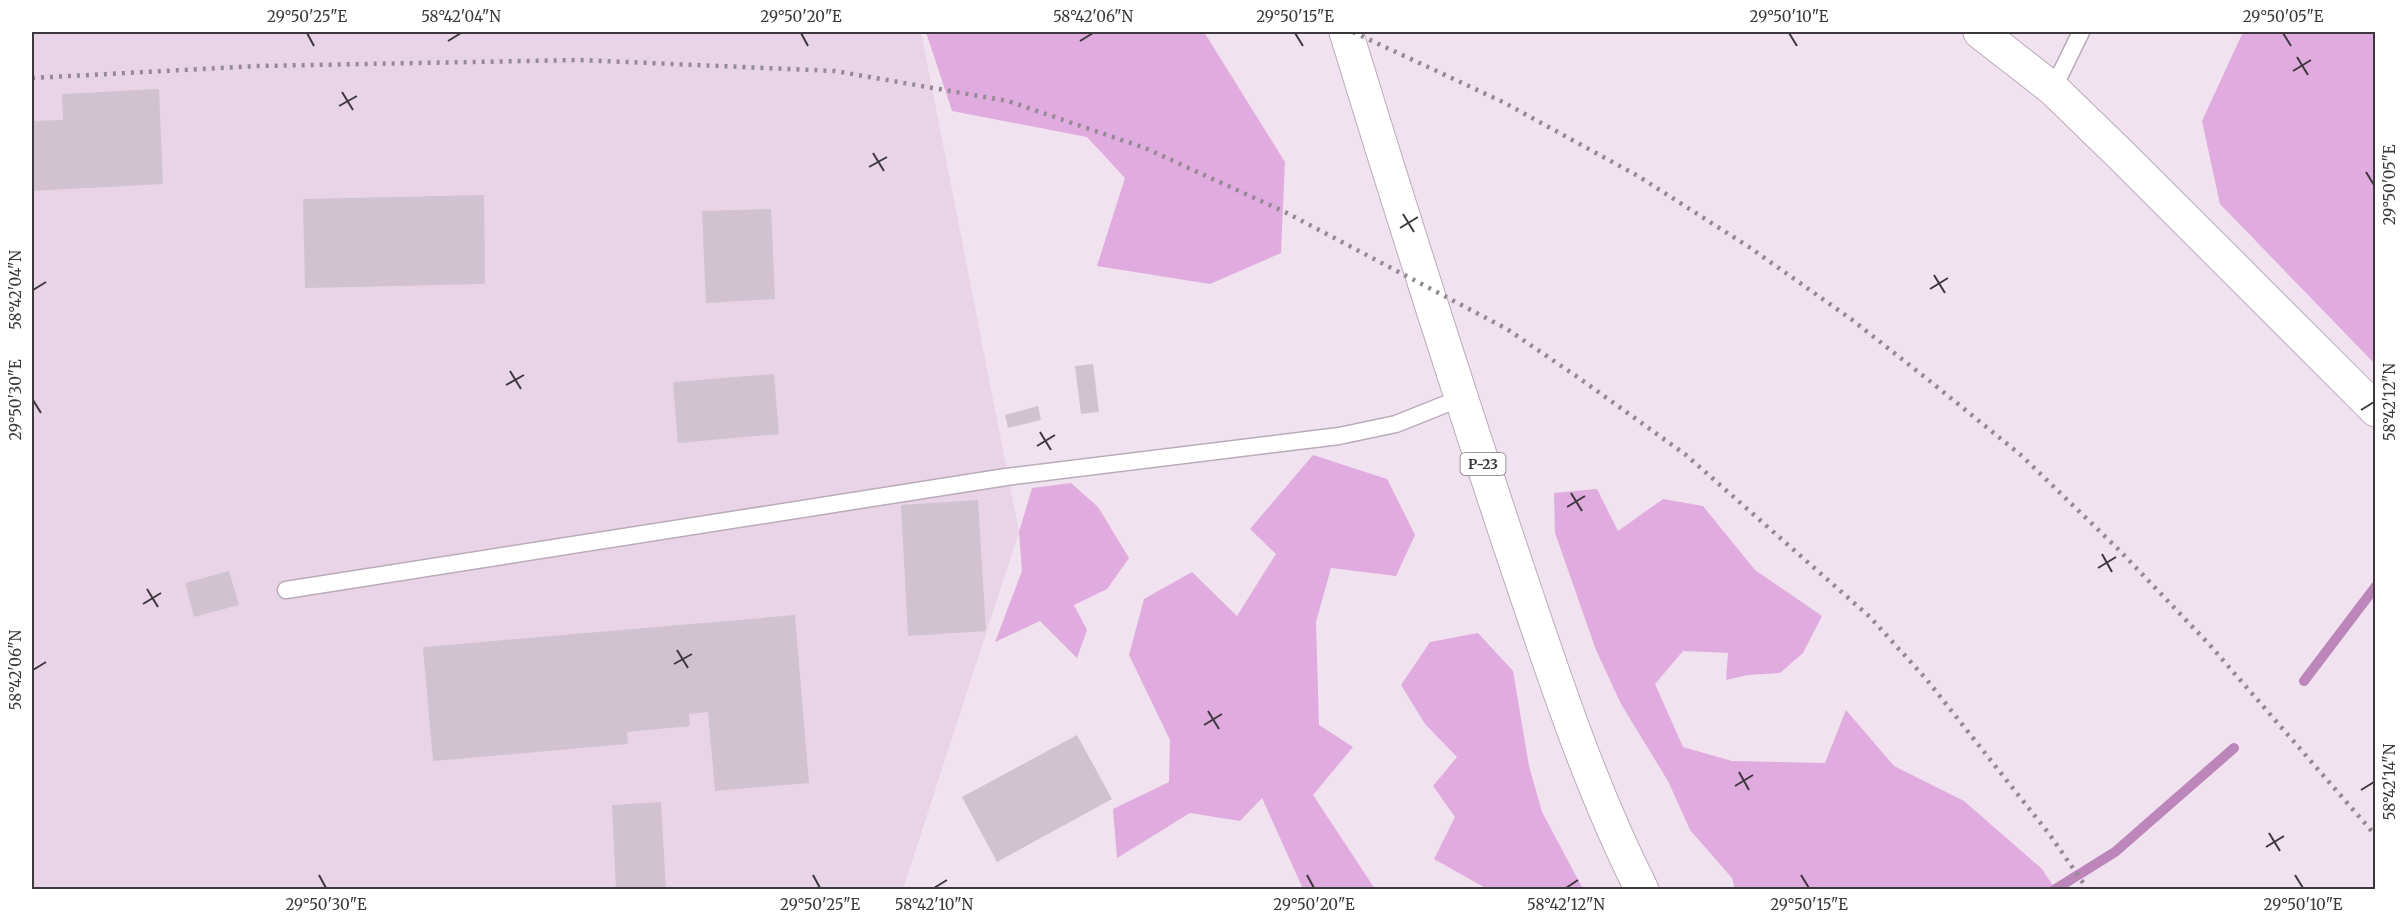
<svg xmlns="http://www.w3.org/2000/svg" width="2407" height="921" font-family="Merriweather,serif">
  <rect width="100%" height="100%" fill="#f0e2ef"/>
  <!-- built -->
  <path fill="#e8d4e6" d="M32,32H921L1019,532L903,889H32Z"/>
  <!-- green -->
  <path fill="#e0abde" d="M926,32H1204L1285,162L1281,253L1210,284L1097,266L1125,178L1087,137L952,111Z
    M2243,32H2375V364L2220,204L2202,121Z
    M1313,455L1387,479L1415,535L1396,576L1331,568L1316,622L1319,725L1353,747L1313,795L1375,889H1303L1262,798L1240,821L1190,813L1117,858L1113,809L1169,782L1170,740L1129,655L1144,599L1192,572L1237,616L1276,554L1250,529Z
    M1071,483L1098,507L1129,558L1107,589L1074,605L1087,630L1077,658L1040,621L995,642L1022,571L1019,532L1032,488Z
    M1597,489L1618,531L1663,499L1703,506L1755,570L1822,616L1803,653L1780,673L1748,675L1726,680L1728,653L1683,651L1655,684L1683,747L1732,761L1825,763L1846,710L1894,766L1964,801L2042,869L2055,889H1735L1732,878L1690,830L1668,781L1621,704L1596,650L1555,533L1554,493Z
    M1478,633L1513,671L1529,766L1542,812L1583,889H1485L1482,886L1434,859L1455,817L1433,786L1457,757L1425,724L1401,685L1430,642Z"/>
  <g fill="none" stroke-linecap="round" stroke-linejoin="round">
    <!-- stream -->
    <path stroke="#bc86ba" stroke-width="10" d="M2304,681L2376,586
      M2054,890L2115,852L2234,748"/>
  </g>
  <!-- building -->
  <path fill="#d0c3cf" d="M159,89L163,184L32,191V121L63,120L62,94Z
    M484,195L485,284L305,288L303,199Z
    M771,209L775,299L706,303L702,211Z
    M1093,364L1099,412L1081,414L1075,366Z
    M774,374L779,434L678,443L673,382Z
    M1038,406L1041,420L1008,428L1005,415Z
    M978,500L986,631L908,636L901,505Z
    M229,571L239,605L194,617L185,583Z
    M795,615L809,783L715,791L708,712L689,714L690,726L627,732L628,744L433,761L423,647Z
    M1077,735L1112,799L997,862L962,797Z
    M661,802L666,890H616L612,805Z"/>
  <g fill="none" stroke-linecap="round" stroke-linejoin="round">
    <defs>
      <path id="lane" d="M2053,89L2081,32
        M286,590L1006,477L1339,436L1396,424L1461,398"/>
      <path id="street" d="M1980,32L2053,89L2121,155L2376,410"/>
      <path id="primary" d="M1346,32C1398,202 1452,371 1508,540C1548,658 1586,779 1642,890"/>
    </defs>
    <!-- lane casing -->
    <use href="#lane" stroke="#b9acb8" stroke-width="19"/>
    <!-- street casing -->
    <use href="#street" stroke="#b9acb8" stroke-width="35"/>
    <!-- primary casing -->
    <use href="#primary" stroke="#b9acb8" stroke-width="35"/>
    <!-- lane -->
    <use href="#lane" stroke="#fff" stroke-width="16"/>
    <!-- street -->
    <use href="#street" stroke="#fff" stroke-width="33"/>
    <!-- primary -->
    <use href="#primary" stroke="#fff" stroke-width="33"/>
    <!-- rail -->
    <path stroke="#948a93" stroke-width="4.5" stroke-dasharray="3 6" stroke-linecap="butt" d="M1353,32L1503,102L1638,176L1749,247L1851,319L1931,382L2022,456L2118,549L2208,643L2376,836
      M32,78L258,66L580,60L835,71L1008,101L1145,148L1285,212L1507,329L1579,378L1686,455L1870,617L1927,680L2050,835L2088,890"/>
  </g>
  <!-- ticks -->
  <path fill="none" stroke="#3d383d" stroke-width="2" d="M307,33L314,46M801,33L808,46M1295,33L1303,46M1789,33L1797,46M2283,33L2291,46M448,41L461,33M1080,41L1093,33M2297,57L2308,75M2293,71L2311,60M342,92L353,110M339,106L357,96M873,153L884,171M869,167L887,157M2366,172L2374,185M1403,214L1414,232M1400,228L1418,217M1934,275L1945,293M1930,289L1948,278M33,290L46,282M510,371L521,389M506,385L524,375M33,400L41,413M2361,410L2374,402M1040,432L1051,450M1037,446L1055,435M1571,493L1582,511M1567,507L1585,496M2102,554L2112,572M2098,568L2116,557M147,589L158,607M143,604L161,593M677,650L688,668M674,664L692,654M33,670L46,662M1208,711L1219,729M1204,725L1222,714M1739,772L1749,790M1735,786L1753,775M2361,790L2374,782M2269,833L2280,851M2266,847L2284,836M319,875L326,888M813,875L820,888M1307,875L1314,888M1801,875L1809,888M2295,875L2303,888M934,888L947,880M1566,888L1578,880"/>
  <g text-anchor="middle" stroke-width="6" stroke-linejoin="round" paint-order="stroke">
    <!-- shield labels -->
    <rect fill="#fff" stroke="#777477" stroke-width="1.5" x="1460.5" y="453" width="45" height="22" rx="4.5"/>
    <g font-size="14" font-weight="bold" fill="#3d383d">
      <text x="1483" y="469">Р-23</text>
    </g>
  </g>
  <!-- border -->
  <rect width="2407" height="921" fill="none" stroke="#ffffff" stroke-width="66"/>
  <rect x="33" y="33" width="2341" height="855" fill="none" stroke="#3d383d" stroke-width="2"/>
  <g font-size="15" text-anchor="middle" fill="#3d383d">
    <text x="307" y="22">29°50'25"E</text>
    <text x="461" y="22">58°42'04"N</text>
    <text x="801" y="22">29°50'20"E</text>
    <text x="1093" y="22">58°42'06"N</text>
    <text x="1295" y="22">29°50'15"E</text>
    <text x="1789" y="22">29°50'10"E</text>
    <text x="2283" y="22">29°50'05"E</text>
    <text transform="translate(2390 185) rotate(-90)" y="5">29°50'05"E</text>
    <text transform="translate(16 290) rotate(-90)" y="5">58°42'04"N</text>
    <text transform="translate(16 400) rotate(-90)" y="5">29°50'30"E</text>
    <text transform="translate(2390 402) rotate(-90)" y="5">58°42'12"N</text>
    <text transform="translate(16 670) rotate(-90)" y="5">58°42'06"N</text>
    <text transform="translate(2390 782) rotate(-90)" y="5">58°42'14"N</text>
    <text x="326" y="910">29°50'30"E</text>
    <text x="820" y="910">29°50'25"E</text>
    <text x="934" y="910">58°42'10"N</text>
    <text x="1314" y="910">29°50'20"E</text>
    <text x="1566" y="910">58°42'12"N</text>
    <text x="1809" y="910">29°50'15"E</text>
    <text x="2303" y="910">29°50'10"E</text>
  </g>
</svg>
